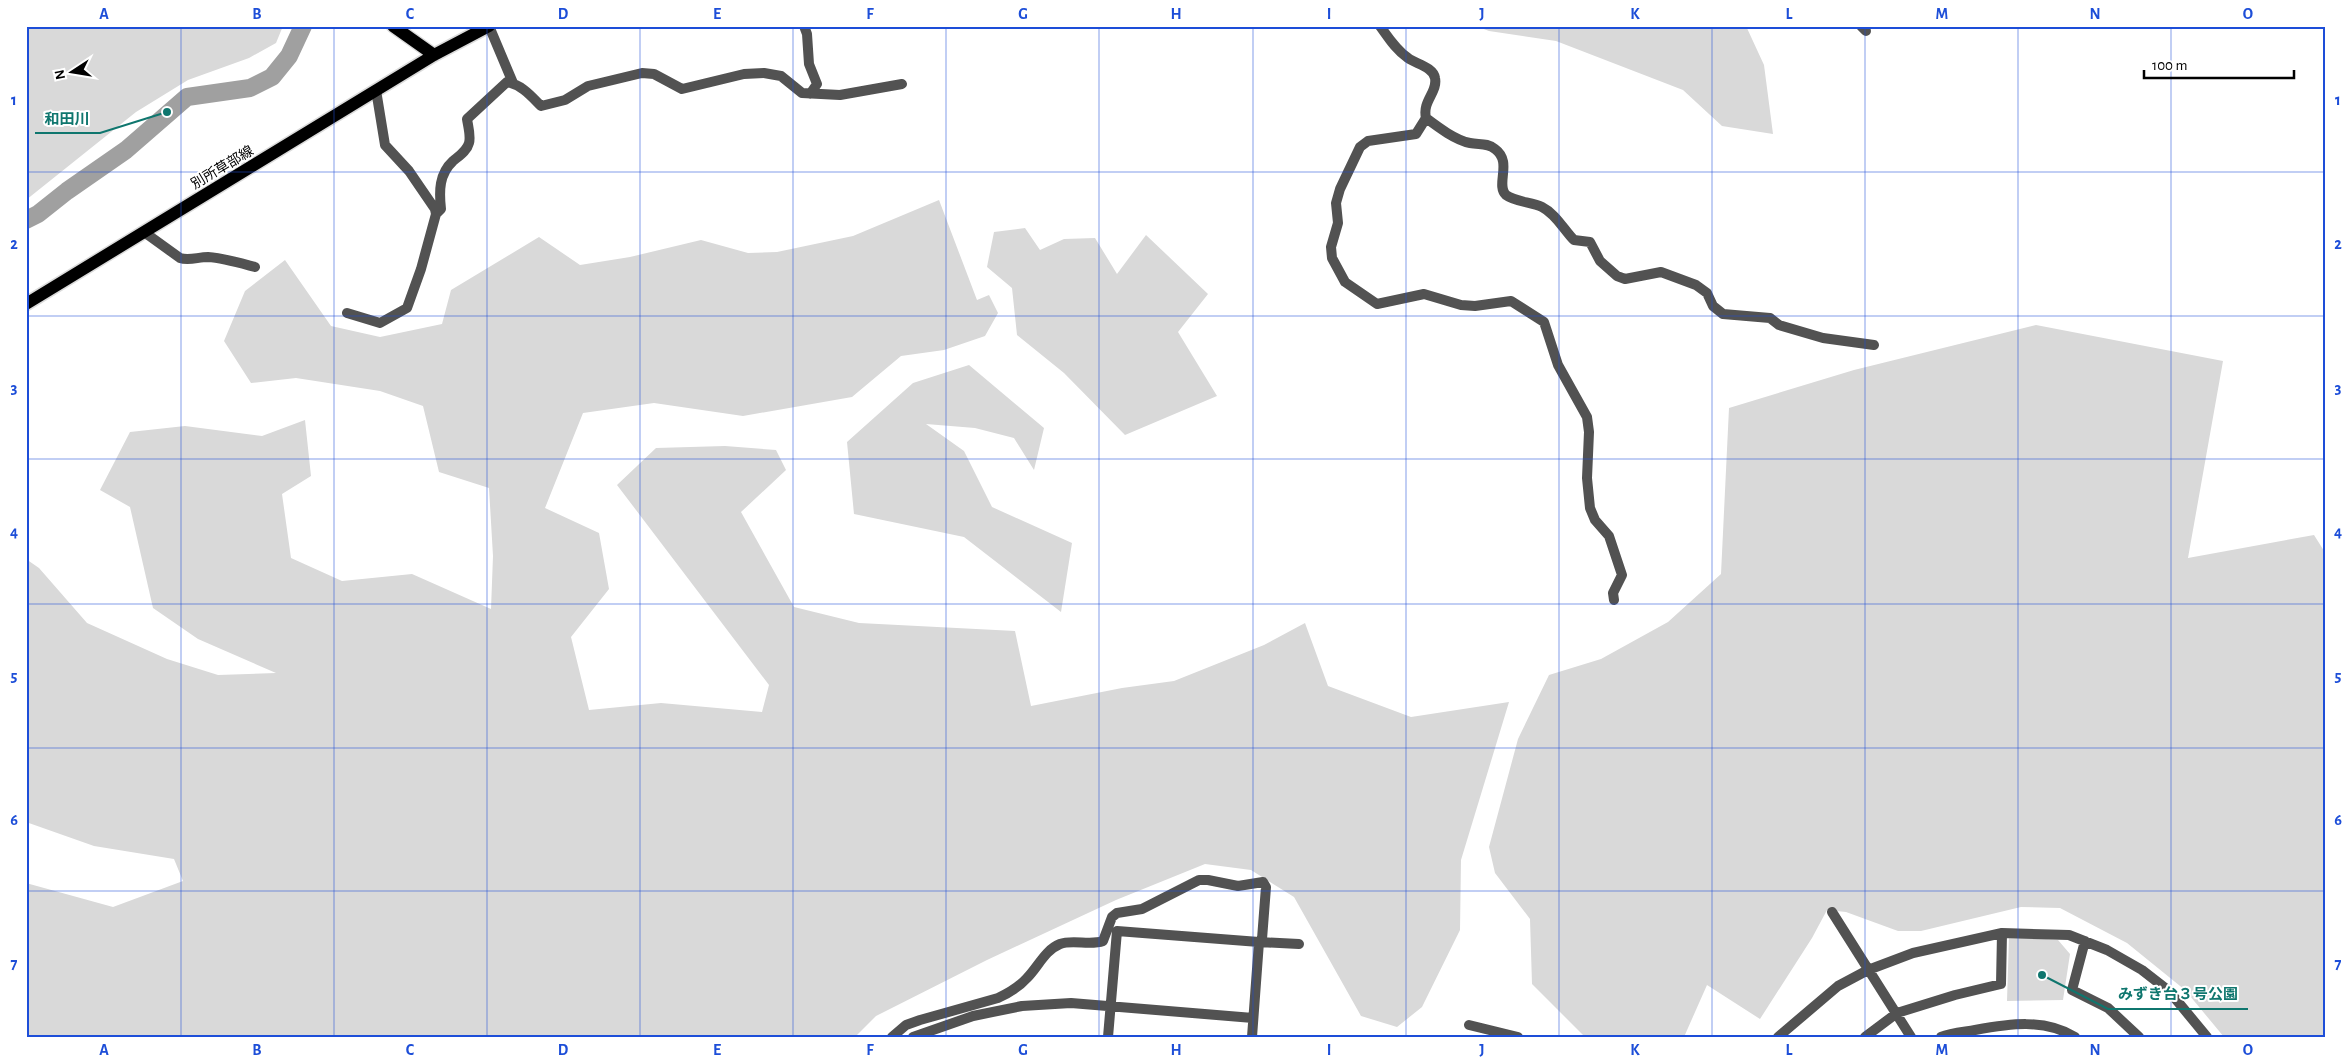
<svg xmlns="http://www.w3.org/2000/svg" width="2352" height="1063" font-family="'Alegreya Sans','Noto Sans JP',sans-serif">
  <rect width="100%" height="100%" fill="#fff"/>
  <!-- green -->
  <path fill="#d9d9d9" d="M26,26H283L276,43L249,58L188,80L136,112L26,200Z
    M1476,26H1746L1764,65L1773,134L1722,126L1683,90L1556,41L1489,31Z
    M939,200L977,300L989,295L998,313L985,336L944,350L901,356L852,397L743,416L654,403L583,413L545,508L599,533L609,589L571,637L589,710L661,703L762,712L769,685L617,485L656,448L725,446L776,450L786,470L741,512L794,607L859,623L1015,631L1031,706L1122,688L1174,681L1264,645L1305,623L1328,686L1411,717L1509,702L1461,860L1460,930L1422,1007L1397,1027L1361,1016L1294,897L1251,870L1205,864L1116,900L987,960L876,1016L855,1037H26V883L113,907L183,881L174,859L94,846L26,822V559L39,568L87,623L167,659L218,675L276,673L198,639L153,608L130,507L100,490L130,432L185,426L262,436L305,420L311,476L282,494L291,558L342,581L412,574L491,609L493,556L489,488L439,472L423,406L380,391L296,378L251,383L224,341L245,291L285,260L331,326L380,337L442,324L451,290L539,237L580,265L630,257L701,240L748,253L777,252L853,236Z
    M1025,228L1040,250L1064,239L1095,238L1117,274L1146,235L1208,294L1178,332L1217,396L1125,435L1064,373L1017,335L1012,288L987,267L994,232Z
    M2036,325L2223,361L2188,558L2314,535L2326,554V1037H2224L2185,990L2127,943L2060,908L2021,907L1921,931H1898L1846,912L1827,910L1812,938L1760,1019L1707,985L1684,1037H1585L1532,984L1530,919L1495,873L1489,847L1518,739L1549,675L1601,659L1668,622L1721,574L1729,408L1854,370Z
    M969,365L1044,428L1034,470L1014,438L975,428L926,424L964,451L992,507L1072,543L1061,612L964,537L854,514L847,442L913,383Z
    M2009,936L2058,940L2070,954L2063,1000L2007,1001Z"/>
  <g fill="none" stroke-linecap="round" stroke-linejoin="round">
    <!-- river -->
    <path stroke="#a0a0a0" stroke-width="18" d="M26,220L38,214L67,191L126,150L187,97L250,88L272,77L289,56L303,26"/>
    <defs>
      <path id="major" d="M393,26L434,55
        M26,304L434,55L489,26"/>
    </defs>
    <!-- major casing -->
    <use href="#major" stroke="#dbdbdb" stroke-width="15"/>
    <!-- minor -->
    <path stroke="#525252" stroke-width="10" d="M489,26L513,83
      M804,26L807,34L809,64L817,84L810,94
      M1380,26C1388,37 1396,50 1408,58C1416,64 1433,67 1435,78C1438,92 1422,101 1426,118C1438,127 1455,140 1470,143C1479,145 1487,142 1495,149C1513,162 1495,185 1506,195C1515,202 1532,202 1542,207C1556,214 1564,230 1574,240L1590,242L1600,261L1617,276L1625,279L1661,272L1696,285L1707,293L1713,306L1723,314L1770,318L1779,325L1823,338L1874,345
      M1861,26L1866,31
      M1426,118L1416,134L1368,141L1360,147L1340,189L1336,203L1338,223L1331,247L1332,258L1345,282L1377,304L1424,294L1461,305L1475,306L1511,301L1544,322L1558,365L1587,417L1589,432L1587,478L1590,508L1595,520L1609,536L1622,575L1613,593L1614,600
      M436,214L441,209C439,191 439,174 453,161C459,156 467,151 469,143C471,136 468,126 467,119L507,82C522,85 531,96 541,106L565,100L588,86L642,73L654,74L682,89L744,74L764,73L781,76L802,93L840,95L902,84
      M144,232L180,258C189,261 198,257 208,257C223,258 240,263 255,267
      M347,313L380,323L407,308L421,269L436,214L435,209L409,171L385,145L376,90
      M1832,912L1911,1037
      M2085,941L2072,990L2108,1008L2139,1037
      M1469,1025L1518,1037
      M892,1037L906,1025L920,1020L998,998C1009,993 1019,987 1027,978C1038,967 1045,950 1060,944C1073,939 1090,946 1103,941L1112,917L1117,913L1142,909L1199,880H1208L1238,886L1263,882L1266,887L1262,939L1259,942L1299,944
      M913,1037L973,1016L1022,1006L1071,1003L1253,1018
      M1108,1037L1117,931L1259,942L1252,1037
      M1778,1037L1838,986L1868,970L1913,953L2002,933L2069,935L2107,950L2142,970L2169,991L2207,1037
      M1865,1037L1897,1013L1955,995L2001,984L2002,933
      M1941,1037C1951,1033 1964,1032 1975,1030C2009,1024 2044,1018 2075,1037"/>
    <!-- major -->
    <use href="#major" stroke="#000" stroke-width="12"/>
  </g>
  <!-- grid -->
  <path fill="none" stroke="#1d4ed8" stroke-width="1" stroke-opacity="0.55" d="M181,26V1037M334,26V1037M487,26V1037M640,26V1037M793,26V1037M946,26V1037M1099,26V1037M1253,26V1037M1406,26V1037M1559,26V1037M1712,26V1037M1865,26V1037M2018,26V1037M2171,26V1037M26,172H2326M26,316H2326M26,459H2326M26,604H2326M26,748H2326M26,891H2326"/>
  <g text-anchor="middle" stroke-width="4" stroke-linejoin="round" paint-order="stroke">
    <!-- street labels -->
    <g font-size="14" fill="#000" stroke="#fff">
      <text transform="translate(222 167) rotate(-31)" y="5">別所草部線</text>
    </g>
  </g>
  <!-- callouts -->
  <path fill="none" stroke="#0f766e" stroke-width="2" d="M167 112L100 133H35M2042 975L2108 1009H2248"/>
  <g fill="#0f766e" stroke="#fff" stroke-width="2">
    <circle cx="167" cy="112" r="5"/>
    <circle cx="2042" cy="975" r="5"/>
  </g>
  <g font-size="15" text-anchor="middle" font-weight="bold" fill="#0f766e" stroke="#fff" stroke-width="4" stroke-linejoin="round" paint-order="stroke">
    <text x="67" y="124">和田川</text>
    <text x="2178" y="999">みずき台３号公園</text>
  </g>
  <!-- border -->
  <rect width="2352" height="1063" fill="none" stroke="#ffffff" stroke-width="55"/>
  <!-- north arrow -->
  <g transform="translate(72 72) rotate(258)" stroke="#ffffff" stroke-width="4" paint-order="stroke">
  <path d="M0-4L9 19L0 12L-9 19Z" fill="#000000"/>
  <text y="-8" font-size="14" font-weight="bold" text-anchor="middle" fill="#000000">N</text>
  </g>
  <!-- scale -->
  <path d="M2144 70v8h150v-8" fill="none" stroke="#000000" stroke-width="2.5"/>
  <text x="2152" y="70" font-size="15" fill="#000000" stroke="#ffffff" stroke-width="4" paint-order="stroke">100 m</text>
  <rect x="28" y="28" width="2296" height="1008" fill="none" stroke="#1d4ed8" stroke-width="2"/>
  <g font-size="16" text-anchor="middle" font-weight="bold" fill="#1d4ed8">
    <text x="104" y="19">A</text>
    <text x="257" y="19">B</text>
    <text x="410" y="19">C</text>
    <text x="563" y="19">D</text>
    <text x="717" y="19">E</text>
    <text x="870" y="19">F</text>
    <text x="1023" y="19">G</text>
    <text x="1176" y="19">H</text>
    <text x="1329" y="19">I</text>
    <text x="1482" y="19">J</text>
    <text x="1635" y="19">K</text>
    <text x="1789" y="19">L</text>
    <text x="1942" y="19">M</text>
    <text x="2095" y="19">N</text>
    <text x="2248" y="19">O</text>
    <text x="14" y="105">1</text>
    <text x="2338" y="105">1</text>
    <text x="14" y="249">2</text>
    <text x="2338" y="249">2</text>
    <text x="14" y="393">3</text>
    <text x="2338" y="393">3</text>
    <text x="14" y="537">4</text>
    <text x="2338" y="537">4</text>
    <text x="14" y="681">5</text>
    <text x="2338" y="681">5</text>
    <text x="14" y="825">6</text>
    <text x="2338" y="825">6</text>
    <text x="14" y="969">7</text>
    <text x="2338" y="969">7</text>
    <text x="104" y="1055">A</text>
    <text x="257" y="1055">B</text>
    <text x="410" y="1055">C</text>
    <text x="563" y="1055">D</text>
    <text x="717" y="1055">E</text>
    <text x="870" y="1055">F</text>
    <text x="1023" y="1055">G</text>
    <text x="1176" y="1055">H</text>
    <text x="1329" y="1055">I</text>
    <text x="1482" y="1055">J</text>
    <text x="1635" y="1055">K</text>
    <text x="1789" y="1055">L</text>
    <text x="1942" y="1055">M</text>
    <text x="2095" y="1055">N</text>
    <text x="2248" y="1055">O</text>
  </g>
</svg>
